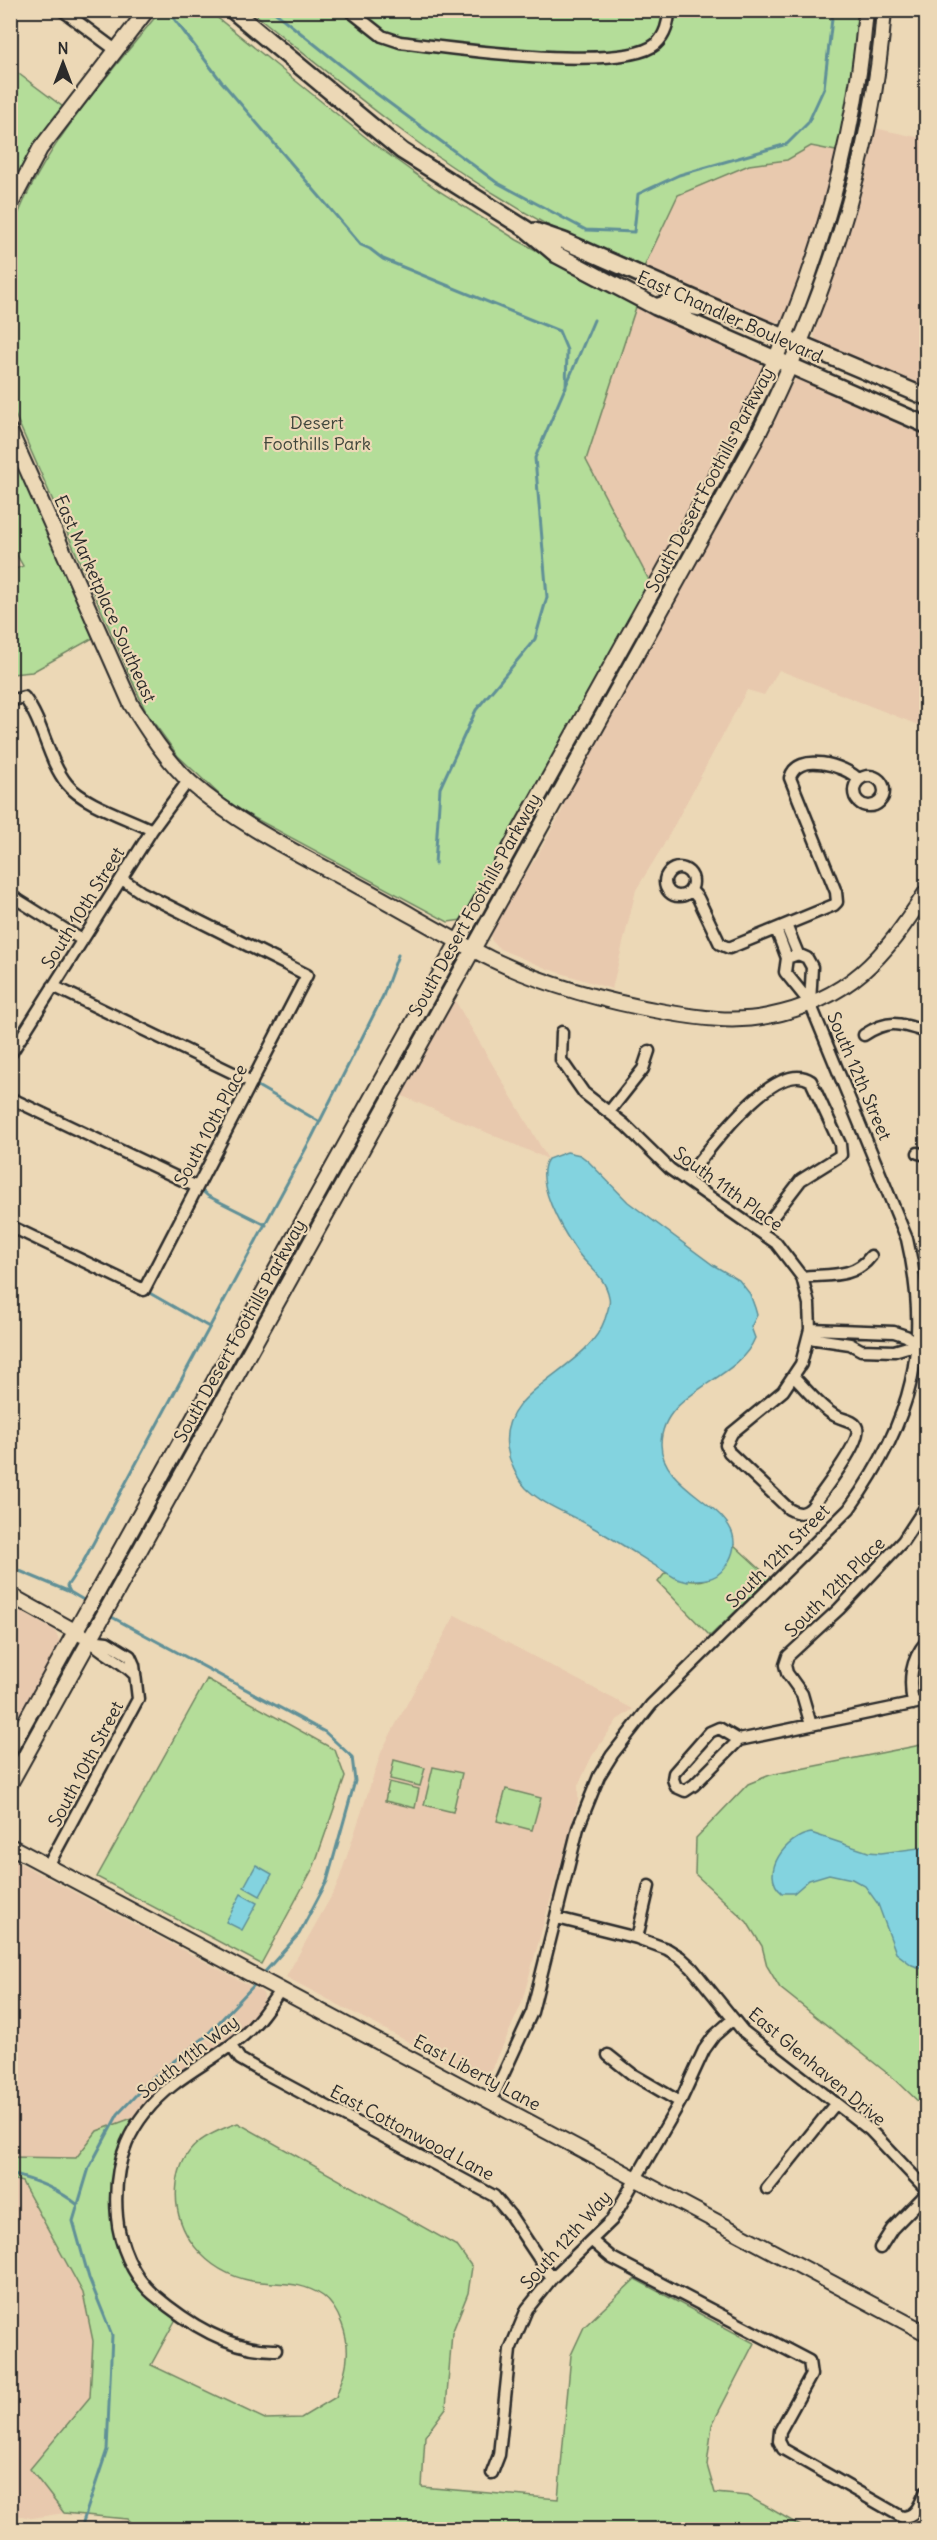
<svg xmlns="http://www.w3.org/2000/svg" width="937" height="2540" font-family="Delius,sans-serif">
  <rect width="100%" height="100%" fill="#ecd8b6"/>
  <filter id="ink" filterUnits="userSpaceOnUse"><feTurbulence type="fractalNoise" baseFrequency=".0167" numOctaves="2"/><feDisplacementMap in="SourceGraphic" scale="12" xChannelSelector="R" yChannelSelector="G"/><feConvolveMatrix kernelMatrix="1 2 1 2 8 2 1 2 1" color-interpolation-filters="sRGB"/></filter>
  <g filter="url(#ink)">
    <!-- built -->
    <path fill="#e8c9ae" d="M874,128L926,139V389L824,346L817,342L814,335L857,199Z
      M811,146L841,152L829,198L785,320L774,323L644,267L677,195L749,165L787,160Z
      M637,304L757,359L763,370L651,584L586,460Z
      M797,379H806L830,393L926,436V728L779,670L764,695L747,690L663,846L636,890L612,989L548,969L500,949L491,940L490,929L537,856L562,811L569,789L789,385Z
      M453,997L548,1159L400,1095Z
      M11,1606L55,1631L61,1644L11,1734Z
      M455,1615L633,1709L617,1720L592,1756L578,1786V1801L521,2005L492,2070L483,2076L469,2074L286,1977L337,1886L382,1750Z
      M10,1858L262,1992L264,1996L263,2004L240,2031L147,2099L132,2118L97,2131L76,2159L11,2157Z
      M10,2179L21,2182L83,2293L93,2341L90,2397L30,2469L64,2513L32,2518L11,2514Z"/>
    <!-- green -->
    <path fill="#b4dd99" stroke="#708462" stroke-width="1.5" d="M160,11H209L374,144L439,191L517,240L637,304L586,460L651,584L462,920L448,922L247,814L223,798L178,756L146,712L13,410L10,236C39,149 105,81 160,11Z
      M251,11H863L841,152L811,146L787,160L749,165L678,195L644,267C623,254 602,250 581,241C553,229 525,213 500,197C411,144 332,76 251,11Z
      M11,68L63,107L33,147L11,187Z
      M11,450L93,638L32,672L12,674L11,571L23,566L11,545Z
      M734,1545L770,1578L710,1636L658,1582L666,1572C697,1590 724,1581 734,1545Z
      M207,1679L335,1750L345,1777L314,1866L261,1964L97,1877Z
      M926,1744V2109L897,2081L780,1988L767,1966L762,1946L747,1922L695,1874L696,1838L748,1784L770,1775Z
      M394,1760L425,1768L420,1786L390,1779Z
      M433,1767L462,1773L453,1812L424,1805Z
      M389,1782L419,1789L415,1808L385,1801Z
      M506,1789L541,1798L532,1830L497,1821Z
      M132,2118C97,2201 105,2259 176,2319L151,2365L265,2419L301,2418L336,2397C340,2384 347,2370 347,2357C349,2337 339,2308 323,2296C300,2280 277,2285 252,2281C205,2272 171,2231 177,2183C182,2146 206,2134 238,2123L457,2246L472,2267L468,2293L452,2333L446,2408L425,2436L422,2487L558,2499L571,2355L584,2327L635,2279L754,2343L712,2425L707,2465L715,2493L748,2496L806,2529L138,2530L127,2519L64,2513L30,2469L90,2397L93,2341L83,2293L22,2182L11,2179L10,2157L76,2158L97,2131Z"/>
    <!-- water -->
    <path fill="#83d3df" stroke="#609097" stroke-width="1.5" d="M567,1152L580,1155L588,1161L628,1202L713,1265L739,1280L750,1294L755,1308L757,1315L751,1327L755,1338C737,1383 662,1390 661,1444C661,1496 757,1509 729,1561C718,1581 706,1580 688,1580V1582L677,1579C648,1562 621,1543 592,1527C570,1514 544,1506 526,1488C516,1477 509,1461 507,1447C499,1387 587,1372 605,1319C607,1312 611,1304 609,1297C605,1275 587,1267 576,1250C562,1230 533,1180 548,1159Z
      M811,1833L868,1852L881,1853L926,1847V1970L912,1965L896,1953L878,1904L865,1886L852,1879L829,1874L809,1880L794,1893H782C758,1873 787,1836 811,1833Z
      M256,1865L272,1874L260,1896L244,1887Z
      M241,1894L257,1903L242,1930L226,1922Z"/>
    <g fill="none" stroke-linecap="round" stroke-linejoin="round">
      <!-- stream -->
      <path stroke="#609097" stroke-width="3" d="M272,10L373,91L496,182L586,230L634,232L638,194L679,175L787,144L808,123L824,88L833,10
        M169,12L221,81L361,245L370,249L383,259L559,331L567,350L566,388
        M435,864L440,788L476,710L535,639L547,597L535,458L594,320
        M254,1084L320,1122
        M199,1188L208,1196L266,1225
        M146,1291L209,1327
        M10,1567L70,1592
        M87,1602L70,1592L67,1586L82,1564L312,1137L383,996L398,955
        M108,1615L325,1732L352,1757L355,1781L327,1881L299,1934L262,1975
        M10,2174C36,2180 58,2189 78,2205
        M83,2522L107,2450L112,2335L89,2278L73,2221L89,2168L118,2114L152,2078L204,2038L256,1983"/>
      <defs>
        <path id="minor" d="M62,10L117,51
          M349,10L382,36L400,42C447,48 622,73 656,44C665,36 669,22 669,10
          M10,701L24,697C44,723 47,759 67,784C83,804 128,818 152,830
          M854 791a15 15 0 1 1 30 0a15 15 0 1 1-30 0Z
          M665 882a14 14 0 1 1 28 0a14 14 0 1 1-28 0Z
          M691,890L698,898L720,944L729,948L834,905L837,902L836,892L790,778C797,751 846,765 859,780
          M10,895L82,940
          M786,925L798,954
          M776,929L787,958
          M53,986L252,1082
          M562,1032L561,1060L584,1093L625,1125L670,1169L776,1243L802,1277L809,1304L810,1329L801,1364L783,1391L732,1433L726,1445L729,1452L789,1509C798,1514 804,1515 812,1507C821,1493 862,1442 857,1428C854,1419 841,1420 834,1415C819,1406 806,1389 794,1377
          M864,1035C889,1019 899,1023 926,1032
          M10,1055L152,830L188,781
          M10,1098L197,1187
          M609,1112L643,1069L649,1051
          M918,1153L926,1155
          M686,1179C705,1154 775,1056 811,1081L840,1144L841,1155L801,1180L761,1232
          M10,1226L144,1290L307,975L141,892L122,879
          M802,1277C828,1274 854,1279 871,1256
          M810,1329L894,1332L906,1336L918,1344
          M809,1338L850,1344L861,1350L894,1351L918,1344L926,1345
          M90,1640C103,1654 119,1659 134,1674
          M913,1704C909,1680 910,1661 926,1642
          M811,1725L802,1694L787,1673L785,1665L788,1656L839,1609L903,1541L926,1506
          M739,1740L719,1728L710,1732L674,1773L673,1779L676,1787L685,1791L694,1785L739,1740L926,1701
          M48,1866L138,1699L134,1665L130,1656L107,1642L90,1640
          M557,1918L637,1938L667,1949L680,1957L692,1968L743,2031L870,2130L926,2189
          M637,1938L649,1886
          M231,2046L240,2059L259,2070L494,2196L510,2215L552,2278
          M608,2055L632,2074L680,2102
          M491,2101L532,2012L578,1828L599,1776L612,1755L651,1705L849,1509C912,1421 932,1346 907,1239L810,1003L785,972L787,958L798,954L807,958L812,967L810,1003
          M767,2189L836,2103
          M592,2241L612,2258L809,2361L811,2375L780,2431L779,2441L783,2449L902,2517C917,2517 920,2503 926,2491
          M880,2248L892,2229L926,2194
          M276,2350C231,2351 187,2323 153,2294C133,2277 119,2243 117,2217C112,2162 129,2120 173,2085C196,2067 222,2054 244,2035C259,2022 270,2005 281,1989
          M492,2473L499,2455L510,2350L527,2309L552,2278L612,2220L680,2102L704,2050L714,2036L733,2019"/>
        <path id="tertiary" d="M10,206L40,149L147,10
          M10,431L131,704C148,731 167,761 191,783C241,827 302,855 360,887C398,907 434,929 472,949C531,982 598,1000 665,1012C699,1018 734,1023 768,1016C849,1000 884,958 926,892
          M10,1595L82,1635
          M10,1749L691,522C718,470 748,421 771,369C822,255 856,135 866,10
          M10,1784L755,441C822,305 873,163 884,10
          M10,1846L926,2333"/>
        <path id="secondary" d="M232,10L402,151L526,229L557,255L656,307L926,425
          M535,231L564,241L718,309L926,397
          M656,307L670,302L700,308"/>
      </defs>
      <!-- minor casing -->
      <use href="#minor" stroke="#2b2b2b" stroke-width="15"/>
      <!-- tertiary casing -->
      <use href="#tertiary" stroke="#2b2b2b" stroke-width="18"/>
      <!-- secondary casing -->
      <use href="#secondary" stroke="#2b2b2b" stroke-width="20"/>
      <!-- minor -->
      <use href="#minor" stroke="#ecd8b6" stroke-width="10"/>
      <!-- tertiary -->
      <use href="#tertiary" stroke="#ecd8b6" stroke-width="14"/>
      <!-- secondary -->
      <use href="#secondary" stroke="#ecd8b6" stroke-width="15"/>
    </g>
  </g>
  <g text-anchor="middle" stroke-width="4.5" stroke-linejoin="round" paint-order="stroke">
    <!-- street labels -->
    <g font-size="18" fill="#2b2b2b" stroke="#ecd8b6">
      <text transform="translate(730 317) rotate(24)" y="6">East Chandler Boulevard</text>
      <text transform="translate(710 480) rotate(-62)" y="6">South Desert Foothills Parkway</text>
      <text transform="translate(105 599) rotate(66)" y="6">East Marketplace Southeast</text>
      <text transform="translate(475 905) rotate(-61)" y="6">South Desert Foothills Parkway</text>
      <text transform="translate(83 908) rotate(-58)" y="6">South 10th Street</text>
      <text transform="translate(859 1076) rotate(67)" y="6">South 12th Street</text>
      <text transform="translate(211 1125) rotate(-62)" y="6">South 10th Place</text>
      <text transform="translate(728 1189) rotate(36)" y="6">South 11th Place</text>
      <text transform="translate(240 1331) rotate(-61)" y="6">South Desert Foothills Parkway</text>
      <text transform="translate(778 1556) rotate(-45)" y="6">South 12th Street</text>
      <text transform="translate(835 1587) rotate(-45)" y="6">South 12th Place</text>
      <text transform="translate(86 1764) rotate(-62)" y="6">South 10th Street</text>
      <text transform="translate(188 2057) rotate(-38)" y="6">South 11th Way</text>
      <text transform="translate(817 2067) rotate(40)" y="6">East Glenhaven Drive</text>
      <text transform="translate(477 2073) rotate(28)" y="6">East Liberty Lane</text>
      <text transform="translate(412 2133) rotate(28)" y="6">East Cottonwood Lane</text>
      <text transform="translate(566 2240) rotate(-48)" y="6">South 12th Way</text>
    </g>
    <!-- park labels -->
    <g font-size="18" fill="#40463c" stroke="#ecd8b6">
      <text x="317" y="429">Desert<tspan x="317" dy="21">Foothills Park</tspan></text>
    </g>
  </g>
  <!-- margin -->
  <rect width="937" height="2540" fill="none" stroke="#ecd8b6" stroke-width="36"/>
  <rect x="18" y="18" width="901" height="2504" fill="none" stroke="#2b2b2b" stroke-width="2" filter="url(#ink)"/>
  <!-- north arrow -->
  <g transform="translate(63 63)" stroke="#ecd8b6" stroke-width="4.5" paint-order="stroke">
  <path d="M0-4.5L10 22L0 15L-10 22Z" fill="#2b2b2b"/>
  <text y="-9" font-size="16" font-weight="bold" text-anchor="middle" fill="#2b2b2b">N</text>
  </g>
</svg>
